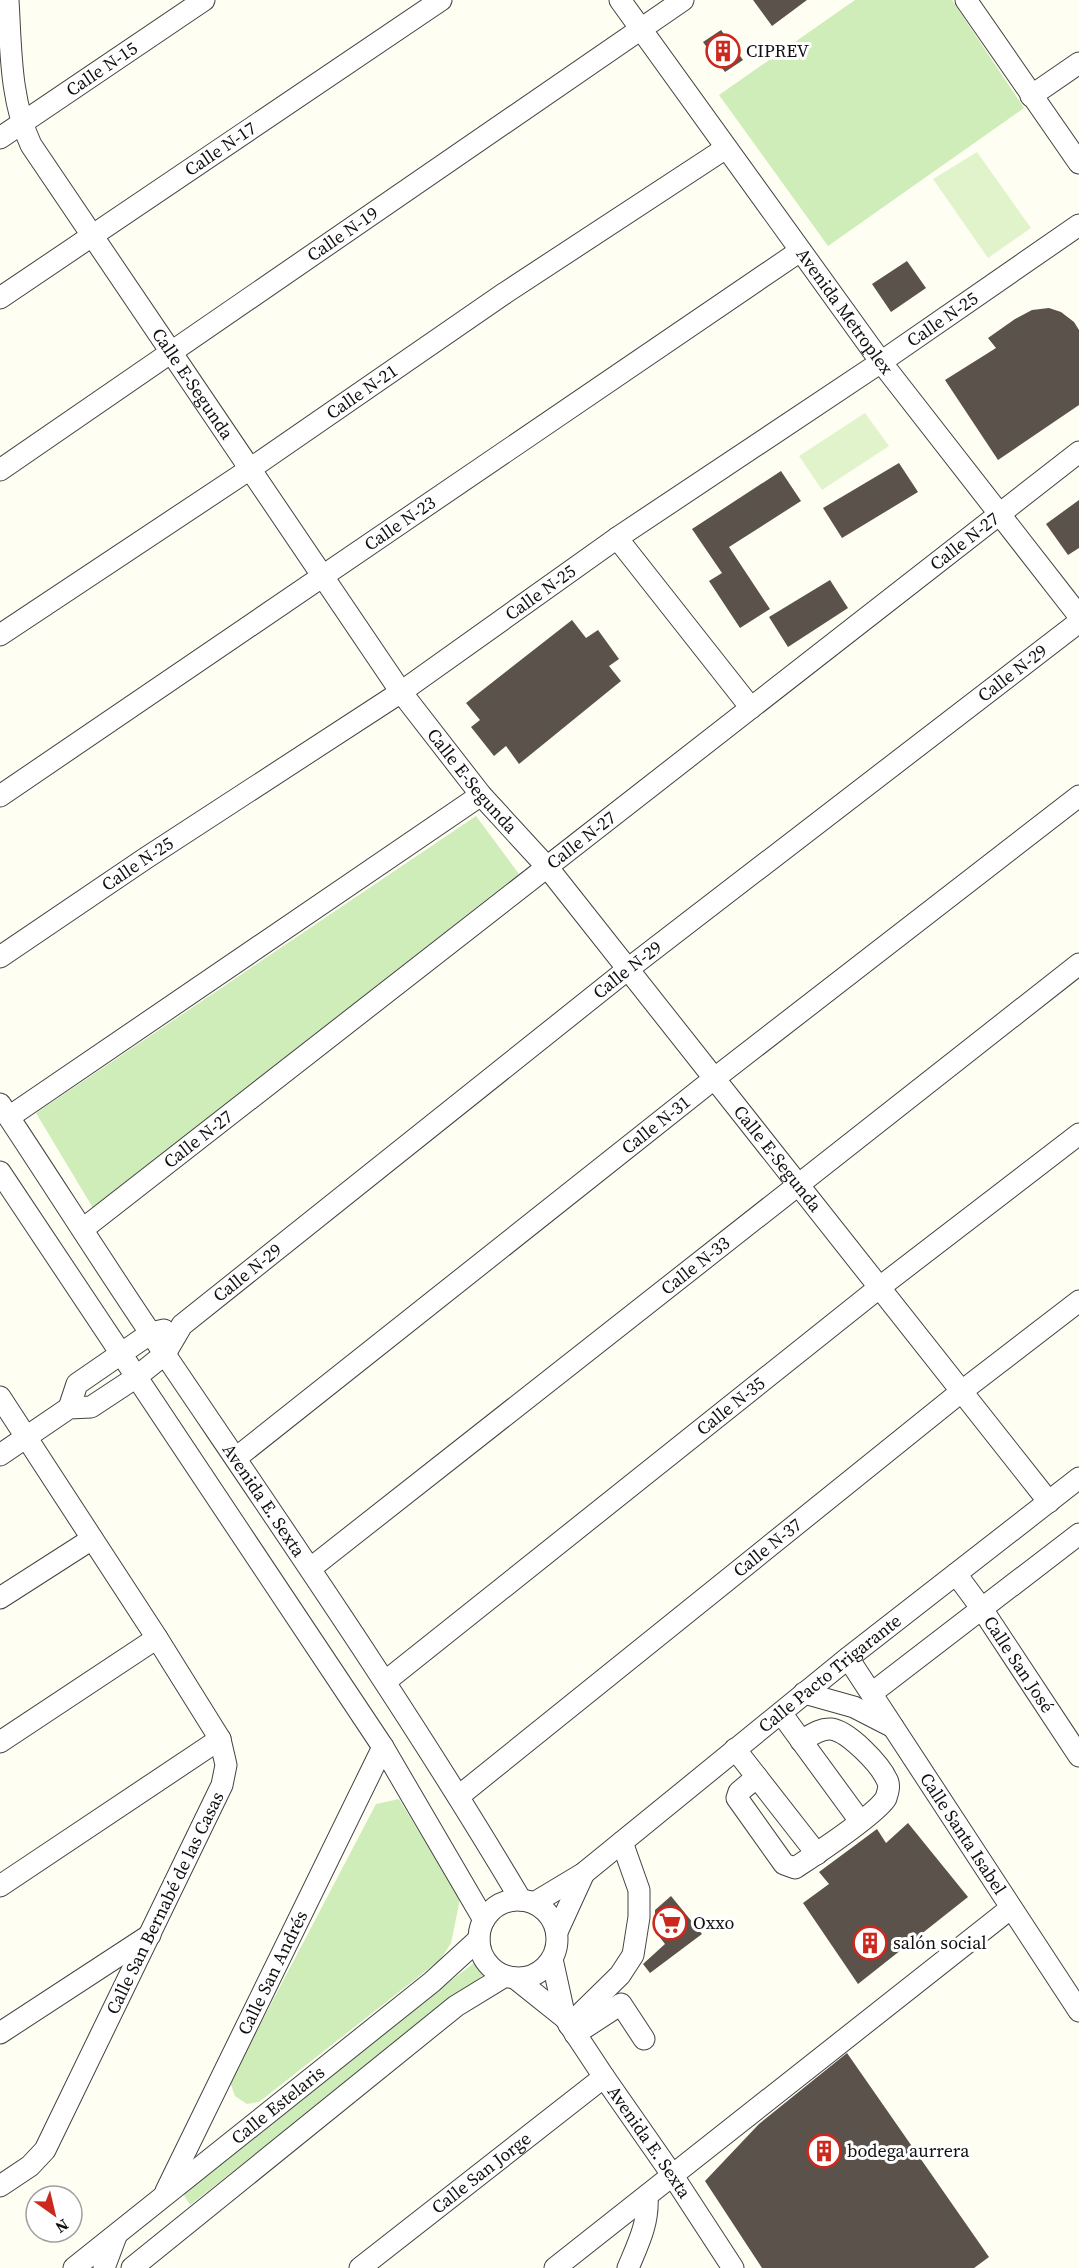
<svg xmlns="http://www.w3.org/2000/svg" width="1079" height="2268" font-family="'Source Serif 4',serif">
  <rect width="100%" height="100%" fill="#fffef3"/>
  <!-- green -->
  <path fill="#ceedb9" d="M855,0H952L1024,108L828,246L719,95Z
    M476,816L519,874L93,1208L36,1113Z
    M399,1799L460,1899L451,1943L441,1959L259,2102L247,2104L235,2096L230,2082L376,1804Z
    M475,1962L483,1975L190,2205L181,2190Z"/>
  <!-- pitch -->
  <path fill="#e1f3cb" d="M977,152L1031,228L988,258L933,179Z
    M865,413L889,446L822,490L799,456Z"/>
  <!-- building -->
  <path fill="#5a524b" d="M753,0H807L772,26Z
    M721,30L743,60L725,72L703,42Z
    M907,261L926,288L891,312L872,284Z
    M1049,308L1061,312L1074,322L1079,330V405L998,460L945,380L996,348L988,338L1015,319L1032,310Z
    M899,463L918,492L842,538L823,508Z
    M781,471L801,501L729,547L770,609L740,628L709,581L722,573L692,529Z
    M1079,500V548L1068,555L1046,524Z
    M830,580L848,608L788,647L769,617Z
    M572,620L586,638L598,630L619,659L609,666L621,681L519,764L506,746L494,756L471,727L480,720L466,703Z
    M908,1823L968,1897L858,1984L803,1903L829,1884L819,1872L877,1829L886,1843Z
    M671,1896L702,1934L650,1973L643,1964L665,1944L655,1931V1910Z
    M847,2053L989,2257L974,2268H762L705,2181L759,2124Z"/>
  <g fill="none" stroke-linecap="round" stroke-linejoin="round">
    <defs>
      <g id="minor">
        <path id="s1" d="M8,0C11,49 10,100 31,145L401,692L481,795L548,868L1049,1502"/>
        <path id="s2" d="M620,0L881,362L1079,616"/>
        <path d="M966,0L1079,163"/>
        <path d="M1031,96L1079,63"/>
        <path id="s3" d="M0,138L204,0"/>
        <path id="s4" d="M0,298L441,0"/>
        <path id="s5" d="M0,470L683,0"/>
        <path d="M617,538L751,708"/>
        <path id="s6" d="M0,635L250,469L505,293L726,148"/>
        <path id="s7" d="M0,796C267,616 533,431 800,251"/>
        <path id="s8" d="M0,957L146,858L401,692L617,538L881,362L1079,225"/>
        <path id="s9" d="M0,1104C56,1188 109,1273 166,1356C287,1535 410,1713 521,1900"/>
        <path d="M9,1117L481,795"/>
        <path d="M0,1172L383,1747L484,1920"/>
        <path id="s10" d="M83,1229L1079,452"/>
        <path d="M0,1397L157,1638L220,1739L226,1765L222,1785L45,2150L30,2166L0,2186"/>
        <path d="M69,1408L77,1384L151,1333L164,1330"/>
        <path id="s11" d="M0,1455L69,1408L91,1407L135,1378L165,1354L182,1325L628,969L1079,622"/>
        <path id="s12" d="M236,1458L715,1078L1079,796"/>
        <path id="s13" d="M311,1568L1079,964"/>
        <path id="s14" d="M956,1574L982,1609L1079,1756"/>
        <path d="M0,1598L92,1539"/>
        <path id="s15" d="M848,1658L1079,2011"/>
        <path id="s16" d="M386,1681L880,1287L1079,1134"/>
        <path d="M804,1693L854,1707L893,1727"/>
        <path d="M872,1693L1079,1534"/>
        <path d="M781,1713L860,1821"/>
        <path d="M0,1742L157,1638"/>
        <path d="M735,1749L817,1854"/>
        <path d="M757,1777L739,1792L737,1798L784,1864L795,1868C813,1856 877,1814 886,1798C888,1792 890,1785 887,1780C880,1764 848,1731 831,1729C820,1728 810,1736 801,1741"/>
        <path id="s17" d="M459,1796L962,1391L1079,1301"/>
        <path d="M0,1886L220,1739"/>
        <circle cx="518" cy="1939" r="39"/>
        <path id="s18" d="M534,1903L584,1873L848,1658L1079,1478"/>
        <path d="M557,1932L584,1873"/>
        <path d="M552,1959L565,2018"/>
        <path id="s19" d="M515,1978L565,2018L604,2077L673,2176L733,2268"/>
        <path d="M569,2025L620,1975L633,1955L639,1917V1890L622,1842"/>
        <path d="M0,2033L150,1935"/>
        <path d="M575,2034L621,2004L644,2039"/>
        <path id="s20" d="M166,2191L383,1747"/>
        <path id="s21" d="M74,2268L432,1982L479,1939"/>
        <path d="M104,2268L116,2236"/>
        <path d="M132,2268L456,2006L505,1976"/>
        <path id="s22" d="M360,2268L604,2077"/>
        <path d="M555,2268L1011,1908"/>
        <path d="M628,2268C638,2244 649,2223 647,2196"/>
      </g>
    </defs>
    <!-- minor casing -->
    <use href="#minor" stroke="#434343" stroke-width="23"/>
    <!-- minor -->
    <use href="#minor" stroke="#fff" stroke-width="21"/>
  </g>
  <!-- icons -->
  <defs>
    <symbol id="building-ring" viewBox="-11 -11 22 22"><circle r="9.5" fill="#fff" stroke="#cb291d" stroke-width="1.5"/><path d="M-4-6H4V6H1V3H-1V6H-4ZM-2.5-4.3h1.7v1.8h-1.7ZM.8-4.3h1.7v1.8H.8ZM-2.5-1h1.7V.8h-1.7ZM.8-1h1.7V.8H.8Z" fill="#cb291d"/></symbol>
    <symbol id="supermarket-ring" viewBox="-11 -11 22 22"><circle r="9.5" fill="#fff" stroke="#cb291d" stroke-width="1.5"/><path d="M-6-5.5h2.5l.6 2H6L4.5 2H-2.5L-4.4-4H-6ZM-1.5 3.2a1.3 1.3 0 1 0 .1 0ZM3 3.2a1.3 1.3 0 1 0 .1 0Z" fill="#cb291d"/></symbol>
  </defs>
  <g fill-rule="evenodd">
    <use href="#building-ring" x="704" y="32" width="38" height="38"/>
    <use href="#supermarket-ring" x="651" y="1904" width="38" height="38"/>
    <use href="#building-ring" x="851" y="1924" width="38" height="38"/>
    <use href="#building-ring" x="805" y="2132" width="38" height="38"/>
  </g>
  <g text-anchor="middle" stroke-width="6" stroke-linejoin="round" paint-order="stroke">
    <!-- poi labels -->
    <g font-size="18" fill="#101010" stroke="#fff" text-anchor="start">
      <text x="746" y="57">CIPREV</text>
      <text x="693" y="1929">Oxxo</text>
      <text x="893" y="1949">salón social</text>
      <text x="847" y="2157">bodega aurrera</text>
    </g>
    <!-- street labels -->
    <g font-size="18" fill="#101010" stroke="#fff">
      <text dy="6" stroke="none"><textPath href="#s3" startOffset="123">Calle N-15</textPath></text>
      <text dy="6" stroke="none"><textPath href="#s4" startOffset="266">Calle N-17</textPath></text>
      <text dy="6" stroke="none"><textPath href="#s5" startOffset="416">Calle N-19</textPath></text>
      <text dy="6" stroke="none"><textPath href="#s2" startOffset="384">Avenida Metroplex</textPath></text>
      <text dy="6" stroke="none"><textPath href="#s8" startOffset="1138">Calle N-25</textPath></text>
      <text dy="6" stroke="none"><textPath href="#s1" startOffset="436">Calle E-Segunda</textPath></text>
      <text dy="6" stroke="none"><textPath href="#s6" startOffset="436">Calle N-21</textPath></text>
      <text dy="6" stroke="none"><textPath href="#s7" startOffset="484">Calle N-23</textPath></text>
      <text dy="6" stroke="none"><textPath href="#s10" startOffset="1118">Calle N-27</textPath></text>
      <text dy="6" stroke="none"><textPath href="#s8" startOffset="652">Calle N-25</textPath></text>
      <text dy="6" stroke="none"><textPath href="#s11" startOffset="1286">Calle N-29</textPath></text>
      <text dy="6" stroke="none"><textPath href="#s1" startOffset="922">Calle E-Segunda</textPath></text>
      <text dy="6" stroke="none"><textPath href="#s10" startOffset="632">Calle N-27</textPath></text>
      <text dy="6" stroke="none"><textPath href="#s8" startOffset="166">Calle N-25</textPath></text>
      <text dy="6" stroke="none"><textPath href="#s11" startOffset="800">Calle N-29</textPath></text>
      <text dy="6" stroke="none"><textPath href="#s12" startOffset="536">Calle N-31</textPath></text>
      <text dy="6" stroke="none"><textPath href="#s10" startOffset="146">Calle N-27</textPath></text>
      <text dy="6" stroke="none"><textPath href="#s1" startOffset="1408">Calle E-Segunda</textPath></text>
      <text dy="6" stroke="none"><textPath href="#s13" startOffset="489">Calle N-33</textPath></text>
      <text dy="6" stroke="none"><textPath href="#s11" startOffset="314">Calle N-29</textPath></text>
      <text dy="6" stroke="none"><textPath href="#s16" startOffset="441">Calle N-35</textPath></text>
      <text dy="6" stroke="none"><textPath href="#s9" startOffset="476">Avenida E. Sexta</textPath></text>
      <text dy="6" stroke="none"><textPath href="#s17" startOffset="396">Calle N-37</textPath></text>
      <text dy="6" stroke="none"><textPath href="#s14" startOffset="110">Calle San José</textPath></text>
      <text dy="6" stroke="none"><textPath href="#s18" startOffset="375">Calle Pacto Trigarante</textPath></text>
      <text dy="6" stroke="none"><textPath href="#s15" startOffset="210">Calle Santa Isabel</textPath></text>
      <text transform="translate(165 1903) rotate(-64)" y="6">Calle San Bernabé de las Casas</text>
      <text dy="6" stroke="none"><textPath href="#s20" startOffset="243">Calle San Andrés</textPath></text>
      <text dy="6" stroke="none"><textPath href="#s21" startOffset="261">Calle Estelaris</textPath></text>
      <text dy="6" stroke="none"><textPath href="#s19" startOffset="214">Avenida E. Sexta</textPath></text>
      <text dy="6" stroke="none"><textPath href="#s22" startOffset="154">Calle San Jorge</textPath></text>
    </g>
  </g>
  <!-- north arrow -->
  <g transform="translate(54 2214) rotate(146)"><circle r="28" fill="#ffffff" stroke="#9f9f9f" stroke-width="1.5"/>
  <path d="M0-4.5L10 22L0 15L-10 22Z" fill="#cb291d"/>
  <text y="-9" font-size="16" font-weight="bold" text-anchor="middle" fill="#101010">N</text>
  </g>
</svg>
